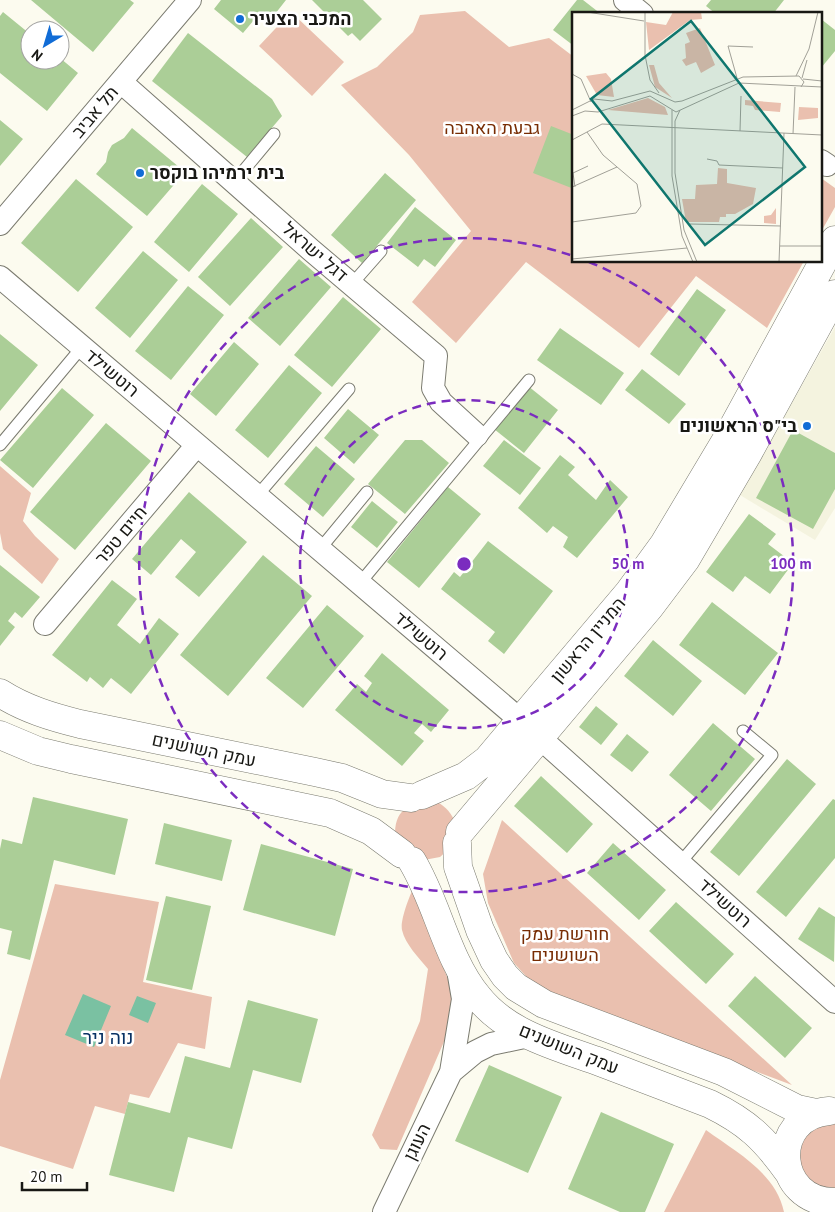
<svg xmlns="http://www.w3.org/2000/svg" width="835" height="1212" font-family="'PT Sans',Heebo,sans-serif">
  <rect width="100%" height="100%" fill="#fcfbef"/>
  <!-- built -->
  <path fill="#f4f3df" d="M835,327V508L815,540L740,495Z"/>
  <!-- green -->
  <path fill="#eac0af" d="M465,11L509,47L549,38L574,57V261H804L767,328L696,276L639,348L526,262L456,343L412,302L471,231L409,155L341,85L377,67L413,32L420,15Z
    M291,12L344,62L312,96L259,46Z
    M821,178L835,188V207L821,232Z
    M0,466L31,493L23,521L35,536L59,559L42,584L3,549L0,533Z
    M433,800C444,805 449,810 455,821L448,850L440,857L424,860L395,833C396,806 411,806 433,800Z
    M502,820L792,1085L555,996L535,986L514,963L488,903L483,874Z
    M55,884L159,902L143,982L212,997L205,1049L178,1043L149,1098L130,1094L125,1114L95,1106L73,1169L0,1146V1080Z
    M413,889L449,982L456,1014L397,1150L380,1149L372,1135L420,1021L428,969C419,958 405,944 402,930C400,921 409,897 413,889Z
    M835,1121V1192L803,1180L797,1142L808,1128Z
    M706,1130C736,1152 776,1173 784,1212H664Z"/>
  <!-- water -->
  <path fill="#7ac1a2" d="M83,994L111,1006L94,1047L65,1035Z
    M137,996L156,1003L148,1023L129,1015Z"/>
  <!-- building -->
  <path fill="#abce97" d="M31,0H130L134,3L93,52Z
    M221,0H286L268,23L258,15L243,33L214,9Z
    M312,0H363L382,19L360,41L352,33L348,36Z
    M577,0H583L601,14H574V46L553,30Z
    M711,0H784L773,14H716L706,6Z
    M3,12L30,34V60H60V58L78,73L47,111L0,73V16Z
    M821,19L835,30V51L821,68Z
    M188,33L272,99L282,116L247,157L152,81Z
    M0,120L23,139L0,166Z
    M551,126L574,135V189L533,173Z
    M132,128L185,172L147,216L96,174L106,162L108,152L112,145L124,138Z
    M385,173L416,200L362,263L331,235Z
    M76,179L133,227L78,292L21,243Z
    M202,184L238,214L189,272L154,242Z
    M415,207L456,240L435,267L424,259L418,267L387,243Z
    M251,218L283,247L230,306L198,277Z
    M143,251L178,280L130,338L95,308Z
    M299,259L331,287L280,346L248,318Z
    M188,286L224,315L171,380L135,351Z
    M697,289L726,310L679,376L650,354Z
    M343,297L381,329L332,387L294,355Z
    M560,328L624,373L601,405L537,360Z
    M0,334L38,365L0,411Z
    M234,342L259,364L216,416L190,394Z
    M289,365L322,393L268,458L235,430Z
    M642,369L686,404L669,424L625,390Z
    M528,386L558,410L524,453L494,429Z
    M62,388L94,415L33,488L0,460Z
    M348,409L379,435L354,464L324,438Z
    M106,423L151,461L75,550L30,512Z
    M793,430L835,453V489L813,529L756,498Z
    M405,440H422L449,463L405,514L368,484Z
    M504,440L541,468L520,495L483,466Z
    M316,446L355,479L323,517L284,484Z
    M560,455L575,467L568,475L596,500L610,480L628,497L577,558L563,547L568,537L553,526L547,533L518,508Z
    M448,487L481,514L419,588L387,562Z
    M189,492L247,542L199,597L175,577L196,552L181,539L151,575L132,559Z
    M372,501L398,522L377,548L351,527Z
    M749,514L776,534L768,544L793,563L770,594L745,576L733,592L706,572Z
    M488,541L553,591L504,654L488,641L495,632L441,589L454,572L460,577Z
    M263,555L312,596L228,696L180,655Z
    M0,565L40,597L22,618L15,612L8,621L15,627L0,646Z
    M112,580L137,599L117,625L140,644L159,618L179,634L131,694L111,678L103,688L90,677L87,682L52,655Z
    M712,602L778,653L745,695L679,645Z
    M327,605L364,636L303,708L266,678Z
    M653,640L702,681L673,716L624,676Z
    M382,653L449,710L431,732L422,724L414,733L424,741L402,766L335,710L357,684L366,692L372,683L364,676Z
    M596,706L618,724L601,745L579,727Z
    M713,723L755,759L711,811L669,775Z
    M627,734L649,752L632,772L610,755Z
    M787,759L816,784L739,876L710,852Z
    M541,776L593,824L567,853L514,806Z
    M33,797L128,819L115,875L54,860L30,960L7,954L12,931L0,928V849L2,839L22,844Z
    M833,799L835,800V858L786,917L756,892Z
    M164,823L232,840L222,881L155,864Z
    M613,843L666,890L639,920L587,873Z
    M261,844L353,869L335,936L243,910Z
    M166,896L211,906L192,990L146,980Z
    M676,902L734,954L706,984L649,931Z
    M819,907L835,917L834,962L798,939Z
    M755,976L812,1028L785,1058L728,1006Z
    M248,1000L318,1019L301,1083L253,1070L232,1149L188,1137L174,1192L109,1175L128,1102L170,1113L185,1056L230,1068Z
    M489,1065L562,1097L528,1173L455,1141Z
    M601,1112L674,1144L645,1212H620L568,1189Z"/>
  <g fill="none" stroke-linecap="round" stroke-linejoin="round">
    <defs>
      <path id="lane" d="M235,181L274,134
        M352,284L381,251
        M0,445L82,347
        M257,496L349,389
        M320,549L367,492
        M360,583L529,380
        M680,863L772,755L743,731"/>
      <path id="street" d="M625,0L642,14
        M121,82L311,250L436,356L433,388L441,402L477,435
        M821,161L827,165
        M0,224L190,0
        M0,277L512,713L835,1002
        M45,624L197,445
        M451,1072L475,1052L491,1044L529,1036
        M384,1212L451,1072L463,999L458,970"/>
      <path id="secondary" d="M0,693C25,709 52,717 80,724L315,772L342,778L382,794L411,798
        M0,735L38,751L71,759L330,813L371,831L402,854
        M422,795L466,776L487,760L629,592L664,544L725,442L835,240
        M460,832L649,608L686,559L747,455L835,294
        M457,843L458,867L480,930L494,960L505,976L516,987L544,1004L724,1072L797,1109L816,1113
        M412,861C438,904 446,958 478,997C507,1034 558,1047 600,1062C637,1076 673,1090 710,1104C747,1122 765,1139 789,1173
        M829,1111C768,1116 774,1203 835,1202"/>
    </defs>
    <!-- lane casing -->
    <use href="#lane" stroke="#7b7b70" stroke-width="13"/>
    <!-- street casing -->
    <use href="#street" stroke="#7b7b70" stroke-width="24"/>
    <!-- secondary casing -->
    <use href="#secondary" stroke="#7b7b70" stroke-width="29"/>
    <!-- lane -->
    <use href="#lane" stroke="#fff" stroke-width="11"/>
    <!-- street -->
    <use href="#street" stroke="#fff" stroke-width="22"/>
    <!-- secondary -->
    <use href="#secondary" stroke="#fff" stroke-width="28"/>
  </g>
  <!-- distance rings -->
  <g fill="none" stroke="#7b2cbf" stroke-width="2.5" stroke-dasharray="9 6">
    <circle cx="464" cy="564" r="164"/>
    <path d="M589 262A327 327 0 1 1 573 256"/>
  </g>
  <!-- markers -->
  <g fill="#116cd6" stroke="#fff" stroke-width="2">
    <circle cx="240" cy="19" r="5"/>
    <circle cx="140" cy="173" r="5"/>
    <circle cx="807" cy="426" r="5"/>
  </g>
  <g text-anchor="middle" stroke-width="5" stroke-linejoin="round" paint-order="stroke">
    <!-- poi labels -->
    <g font-size="18" font-weight="bold" fill="#181814" stroke="#fff" text-anchor="start">
      <text x="250" y="25">המכבי הצעיר</text>
      <text x="150" y="179">בית ירמיהו בוקסר</text>
      <text x="797" y="432" text-anchor="end">בי"ס הראשונים</text>
    </g>
    <!-- street labels -->
    <g font-size="18" fill="#181814" stroke="#fff">
      <text transform="translate(95 112) rotate(-50)" y="6">תל אביב</text>
      <text transform="translate(315 252) rotate(41)" y="6">דגל ישראל</text>
      <text transform="translate(112 373) rotate(40)" y="6">רוטשילד</text>
      <text transform="translate(121 535) rotate(-50)" y="6">חיים טפר</text>
      <text transform="translate(421 636) rotate(41)" y="6">רוטשילד</text>
      <text transform="translate(588 640) rotate(-50)" y="6">המניין הראשון</text>
      <text transform="translate(204 750) rotate(12)" y="6">עמק השושנים</text>
      <text transform="translate(725 903) rotate(42)" y="6">רוטשילד</text>
      <text transform="translate(569 1049) rotate(22)" y="6">עמק השושנים</text>
      <text transform="translate(417 1142) rotate(-64)" y="6">העוגן</text>
    </g>
    <!-- park labels -->
    <g font-size="18" fill="#772c03" stroke="#fff">
      <text x="492" y="134">גבעת האהבה</text>
      <text x="565" y="940">חורשת עמק<tspan x="565" dy="21">השושנים</tspan></text>
    </g>
    <!-- neighbourhood labels -->
    <g font-size="19" fill="#083164" stroke="#fff">
      <text x="108" y="1044">נוה ניר</text>
    </g>
  </g>
  <!-- overview -->
  <g transform="translate(572 12)">
    <rect width="250" height="250" fill="#fcfbef"/>
    <path d="M101,0H129L130,7L118,8L77,38L74,10L94,13ZM128,16L143,53L129,61L124,50L114,54L110,48L114,46L113,32L118,30L114,21ZM77,53H82L87,71L100,86L83,75ZM34,61L39,67L42,85L25,83L14,64ZM76,86L93,95L96,103L36,98ZM173,88L209,91L208,100L183,98L181,94L173,93ZM227,95L246,96V106L226,108ZM146,156L155,157V171L184,176L181,192L163,202H154V205H148L147,210H114L110,187H123L124,173L145,172ZM204,196V212L192,211V204L199,203Z" fill="#eac0af"/>
    <path fill="none" stroke="#a1a097" stroke-width="1" d="M15,0L72,9M73,0V43L78,68L87,81M0,62L9,67L19,90M224,64L237,37L246,0M165,66L156,34L181,35M230,66L235,48M231,67L250,69M0,98L22,87L40,89L78,79L103,90L110,89L171,65L227,64L232,70L229,75M100,98V164L110,224L121,250M108,98L103,109V161L112,218L125,250M0,104L13,99L26,100L78,84L104,100L167,71L250,75M168,119L169,84M221,122L223,75M0,128L30,112L250,123M135,147L145,149L147,153L211,156M0,175L45,155M3,175L1,161L16,154M0,210L64,201L69,194L65,172L31,143L15,120M118,212L209,214M208,234H250M0,247L115,236M207,250L212,121"/>
    <path fill="#0f766e" fill-opacity="0.15" stroke="#0f766e" stroke-width="2.5" d="M119,9L233,155L133,233L19,87Z"/>
    <rect width="250" height="250" fill="none" stroke="#181814" stroke-width="2.5"/>
  </g>
  <circle cx="464" cy="564" r="8" fill="#7b2cbf" stroke="#fff" stroke-width="2.5"/>
  <g font-size="15" text-anchor="middle" font-weight="bold" fill="#7b2cbf" stroke="#fff" stroke-width="5" stroke-linejoin="round" paint-order="stroke">
    <text x="628" y="569">50 m</text>
    <text x="791" y="569">100 m</text>
  </g>
  <!-- north arrow -->
  <g transform="translate(45 45) rotate(218)"><circle r="24" fill="#ffffff" stroke="#a3a3a1"/>
  <path d="M0-4L9 19L0 12L-9 19Z" fill="#116cd6"/>
  <text y="-8" font-size="14" font-weight="bold" text-anchor="middle" fill="#181814">N</text>
  </g>
  <!-- scale -->
  <path d="M22 1182v8h65v-8" fill="none" stroke="#181814" stroke-width="2.5"/>
  <text x="30" y="1182" font-size="15" fill="#181814" stroke="#ffffff" stroke-width="4" paint-order="stroke">20 m</text>
</svg>
